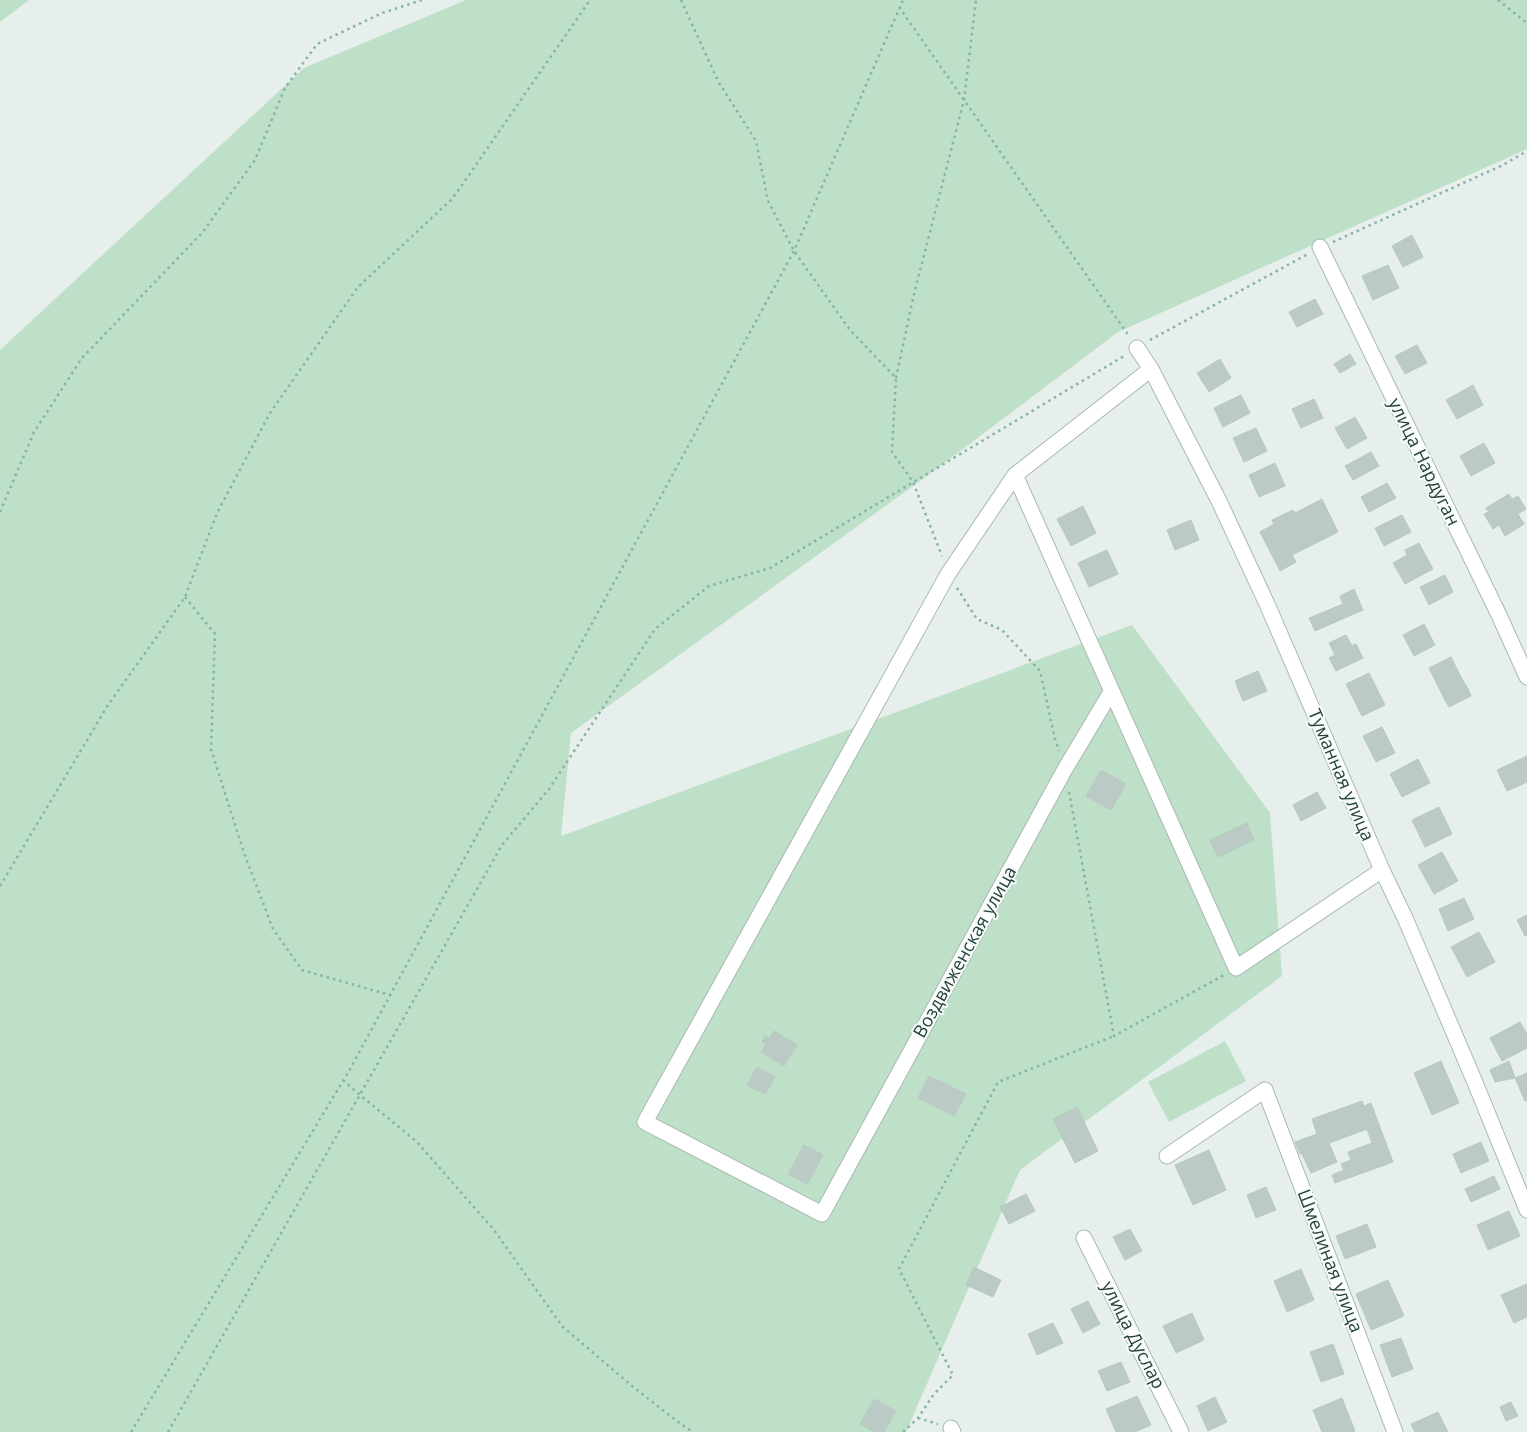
<svg xmlns="http://www.w3.org/2000/svg" width="1527" height="1432" font-family="'Open Sans',sans-serif">
  <rect width="100%" height="100%" fill="#e6efeb"/>
  <!-- green -->
  <path fill="#bfe0c8" d="M0,0H29L0,22Z
    M466,0H1527V149L1118,332L927,476L571,733L561,836L1132,625L1270,813L1282,976L1020,1170L906,1432H0V350L304,68Z
    M1225,1041L1246,1081L1169,1122L1148,1082Z"/>
  <!-- building -->
  <path fill="#bbcac4" stroke="#b8c9c2" d="M1412,235L1423,257L1403,267L1392,246Z
    M1388,265L1399,288L1373,300L1362,276Z
    M1315,299L1323,314L1297,327L1289,312Z
    M1417,345L1427,363L1405,374L1395,356Z
    M1350,354L1356,364L1340,373L1334,364Z
    M1220,359L1231,378L1209,392L1197,373Z
    M1473,385L1483,405L1457,419L1446,400Z
    M1241,395L1250,413L1223,427L1214,408Z
    M1314,399L1323,418L1301,428L1292,409Z
    M1355,417L1367,438L1347,449L1335,428Z
    M1256,428L1267,451L1244,462L1233,438Z
    M1484,443L1495,463L1471,476L1460,456Z
    M1371,452L1379,466L1353,480L1345,466Z
    M1275,463L1285,486L1259,497L1249,475Z
    M1387,483L1396,498L1369,512L1361,497Z
    M1509,494L1512,499L1518,496L1526,509L1518,514L1524,524L1505,536L1499,525L1493,529L1484,514L1489,512L1486,508Z
    M1322,499L1338,532L1292,555L1296,562L1280,571L1260,532L1274,524L1272,520L1293,510L1295,513Z
    M1083,506L1096,533L1071,546L1057,519Z
    M1402,515L1411,532L1384,546L1375,528Z
    M1191,520L1199,540L1175,550L1167,530Z
    M1419,543L1433,569L1405,584L1393,563L1407,555L1405,550Z
    M1107,550L1118,574L1089,587L1078,563Z
    M1445,575L1453,592L1429,605L1420,587Z
    M1354,589L1363,610L1315,631L1309,618L1343,604L1340,596Z
    M1424,624L1435,645L1414,656L1403,635Z
    M1346,635L1352,646L1356,644L1363,658L1336,671L1329,658L1335,655L1329,643Z
    M1451,657L1455,665L1433,676L1429,668Z
    M1455,665L1461,677L1439,688L1433,676Z
    M1258,671L1267,691L1243,701L1235,681Z
    M1369,673L1385,705L1362,716L1346,684Z
    M1461,677L1468,689L1445,700L1439,688Z
    M1468,689L1471,696L1449,707L1445,700Z
    M1382,727L1395,753L1376,762L1363,736Z
    M1527,756V782L1507,791L1497,770Z
    M1418,759L1430,783L1402,797L1390,774Z
    M1101,770L1126,784L1111,810L1086,796Z
    M1317,792L1326,808L1301,821L1293,805Z
    M1439,807L1452,834L1425,847L1412,820Z
    M1247,823L1254,840L1218,857L1210,840Z
    M1442,852L1458,881L1434,894L1418,865Z
    M1464,898L1474,919L1448,931L1439,909Z
    M1527,915V935L1525,936L1517,920Z
    M1479,932L1495,962L1467,977L1451,947Z
    M1520,1022L1527,1034V1048L1502,1061L1490,1038Z
    M774,1031L797,1045L784,1066L761,1052L766,1044L762,1042L765,1036L769,1039Z
    M1441,1061L1459,1103L1432,1115L1414,1073Z
    M1509,1061L1515,1078L1495,1082L1490,1070Z
    M757,1067L775,1077L765,1094L747,1085Z
    M1527,1073V1100L1525,1101L1515,1078Z
    M929,1076L966,1094L954,1116L918,1098Z
    M1362,1101L1364,1106L1371,1103L1393,1162L1335,1183L1332,1175L1344,1170L1341,1164L1351,1160L1348,1152L1372,1143L1367,1129L1300,1154L1295,1142L1317,1134L1312,1119Z
    M1077,1107L1098,1151L1075,1163L1053,1119Z
    M1481,1142L1489,1161L1461,1173L1453,1154Z
    M1329,1143L1337,1162L1311,1173L1302,1154Z
    M804,1145L823,1155L807,1184L788,1174Z
    M1209,1150L1226,1190L1193,1205L1175,1165Z
    M1494,1176L1500,1189L1471,1202L1465,1189Z
    M1266,1187L1276,1210L1256,1218L1247,1195Z
    M1026,1194L1035,1211L1009,1224L1000,1207Z
    M1509,1211L1520,1236L1488,1250L1477,1225Z
    M1367,1224L1376,1247L1345,1259L1336,1236Z
    M1130,1229L1142,1251L1125,1260L1113,1237Z
    M974,1267L1001,1280L993,1297L966,1285Z
    M1301,1269L1314,1300L1287,1312L1274,1281Z
    M1388,1280L1404,1316L1371,1330L1356,1294Z
    M1527,1284V1317L1514,1323L1501,1295Z
    M1088,1301L1100,1324L1083,1333L1071,1309Z
    M1192,1313L1204,1340L1176,1353L1163,1326Z
    M1053,1323L1063,1343L1037,1355L1028,1334Z
    M1401,1338L1413,1369L1392,1377L1380,1345Z
    M1333,1344L1344,1374L1321,1382L1310,1352Z
    M1121,1362L1130,1382L1107,1391L1098,1371Z
    M1137,1396L1151,1425L1135,1432H1116L1106,1409Z
    M1215,1397L1227,1422L1208,1431L1197,1406Z
    M1342,1398L1355,1431L1352,1432H1322L1313,1410Z
    M874,1399L896,1411L884,1432H874L860,1424Z
    M1511,1402L1518,1416L1506,1421L1500,1407Z
    M1438,1412L1448,1432H1415L1411,1424Z"/>
  <g fill="none" stroke-linecap="round" stroke-linejoin="round">
    <defs>
      <path id="minor" d="M1320,247L1498,613L1527,677
        M1137,348L1151,369L1219,501L1267,604L1382,870L1405,918L1474,1080L1527,1210
        M1151,369L1015,475L1236,968L1382,870
        M1015,475L948,574L645,1122L822,1214L1065,769L1111,692
        M1167,1156L1265,1090L1395,1432
        M1084,1238L1181,1432
        M951,1428L953,1432"/>
    </defs>
    <!-- minor casing -->
    <use href="#minor" stroke="#a8b8b2" stroke-width="17"/>
    <!-- path -->
    <path stroke="#86b3a5" stroke-width="2.5" stroke-dasharray="2.5 4" stroke-linecap="butt" d="M681,0L718,81L756,141L768,201L794,251L850,330L896,378L892,452L913,482L942,556
      M1498,0L1527,23
      M899,7L1129,336
      M1333,242L1503,165L1527,151
      M1150,340L1308,254
      M896,378L914,294L964,100L976,0
      M0,512L34,432L82,358L202,233L255,160L285,88L317,44L382,13L422,0
      M957,588L977,619L1002,630L1040,671L1055,739L1059,751
      M185,597L215,634L211,749L244,853L273,929L302,970L390,995
      M1069,792L1114,1036L1224,975
      M0,886L108,705L185,597L217,513L270,413L358,287L453,198L590,0
      M343,1080L360,1095L417,1142L494,1230L562,1326L632,1386L682,1425L693,1432
      M918,1418L938,1424
      M131,1432L349,1071L794,251L903,0
      M168,1432L502,845L549,789L655,629L709,586L770,568L1124,356
      M903,1432L918,1418L934,1394L953,1375L899,1269L998,1082L1114,1036"/>
    <!-- minor -->
    <use href="#minor" stroke="#fff" stroke-width="15"/>
  </g>
  <g text-anchor="middle" stroke-width="4" stroke-linejoin="round" paint-order="stroke">
    <!-- street labels -->
    <g font-size="18" fill="#24423a" stroke="#f7fbf9">
      <text transform="translate(1424 462) rotate(64)" y="6">улица Нардуган</text>
      <text transform="translate(1341 775) rotate(67)" y="6">Туманная улица</text>
      <text transform="translate(965 952) rotate(-61)" y="6">Воздвиженская улица</text>
      <text transform="translate(1330 1261) rotate(69)" y="6">Шмелиная улица</text>
      <text transform="translate(1133 1335) rotate(63)" y="6">улица Дуслар</text>
    </g>
  </g>
</svg>
